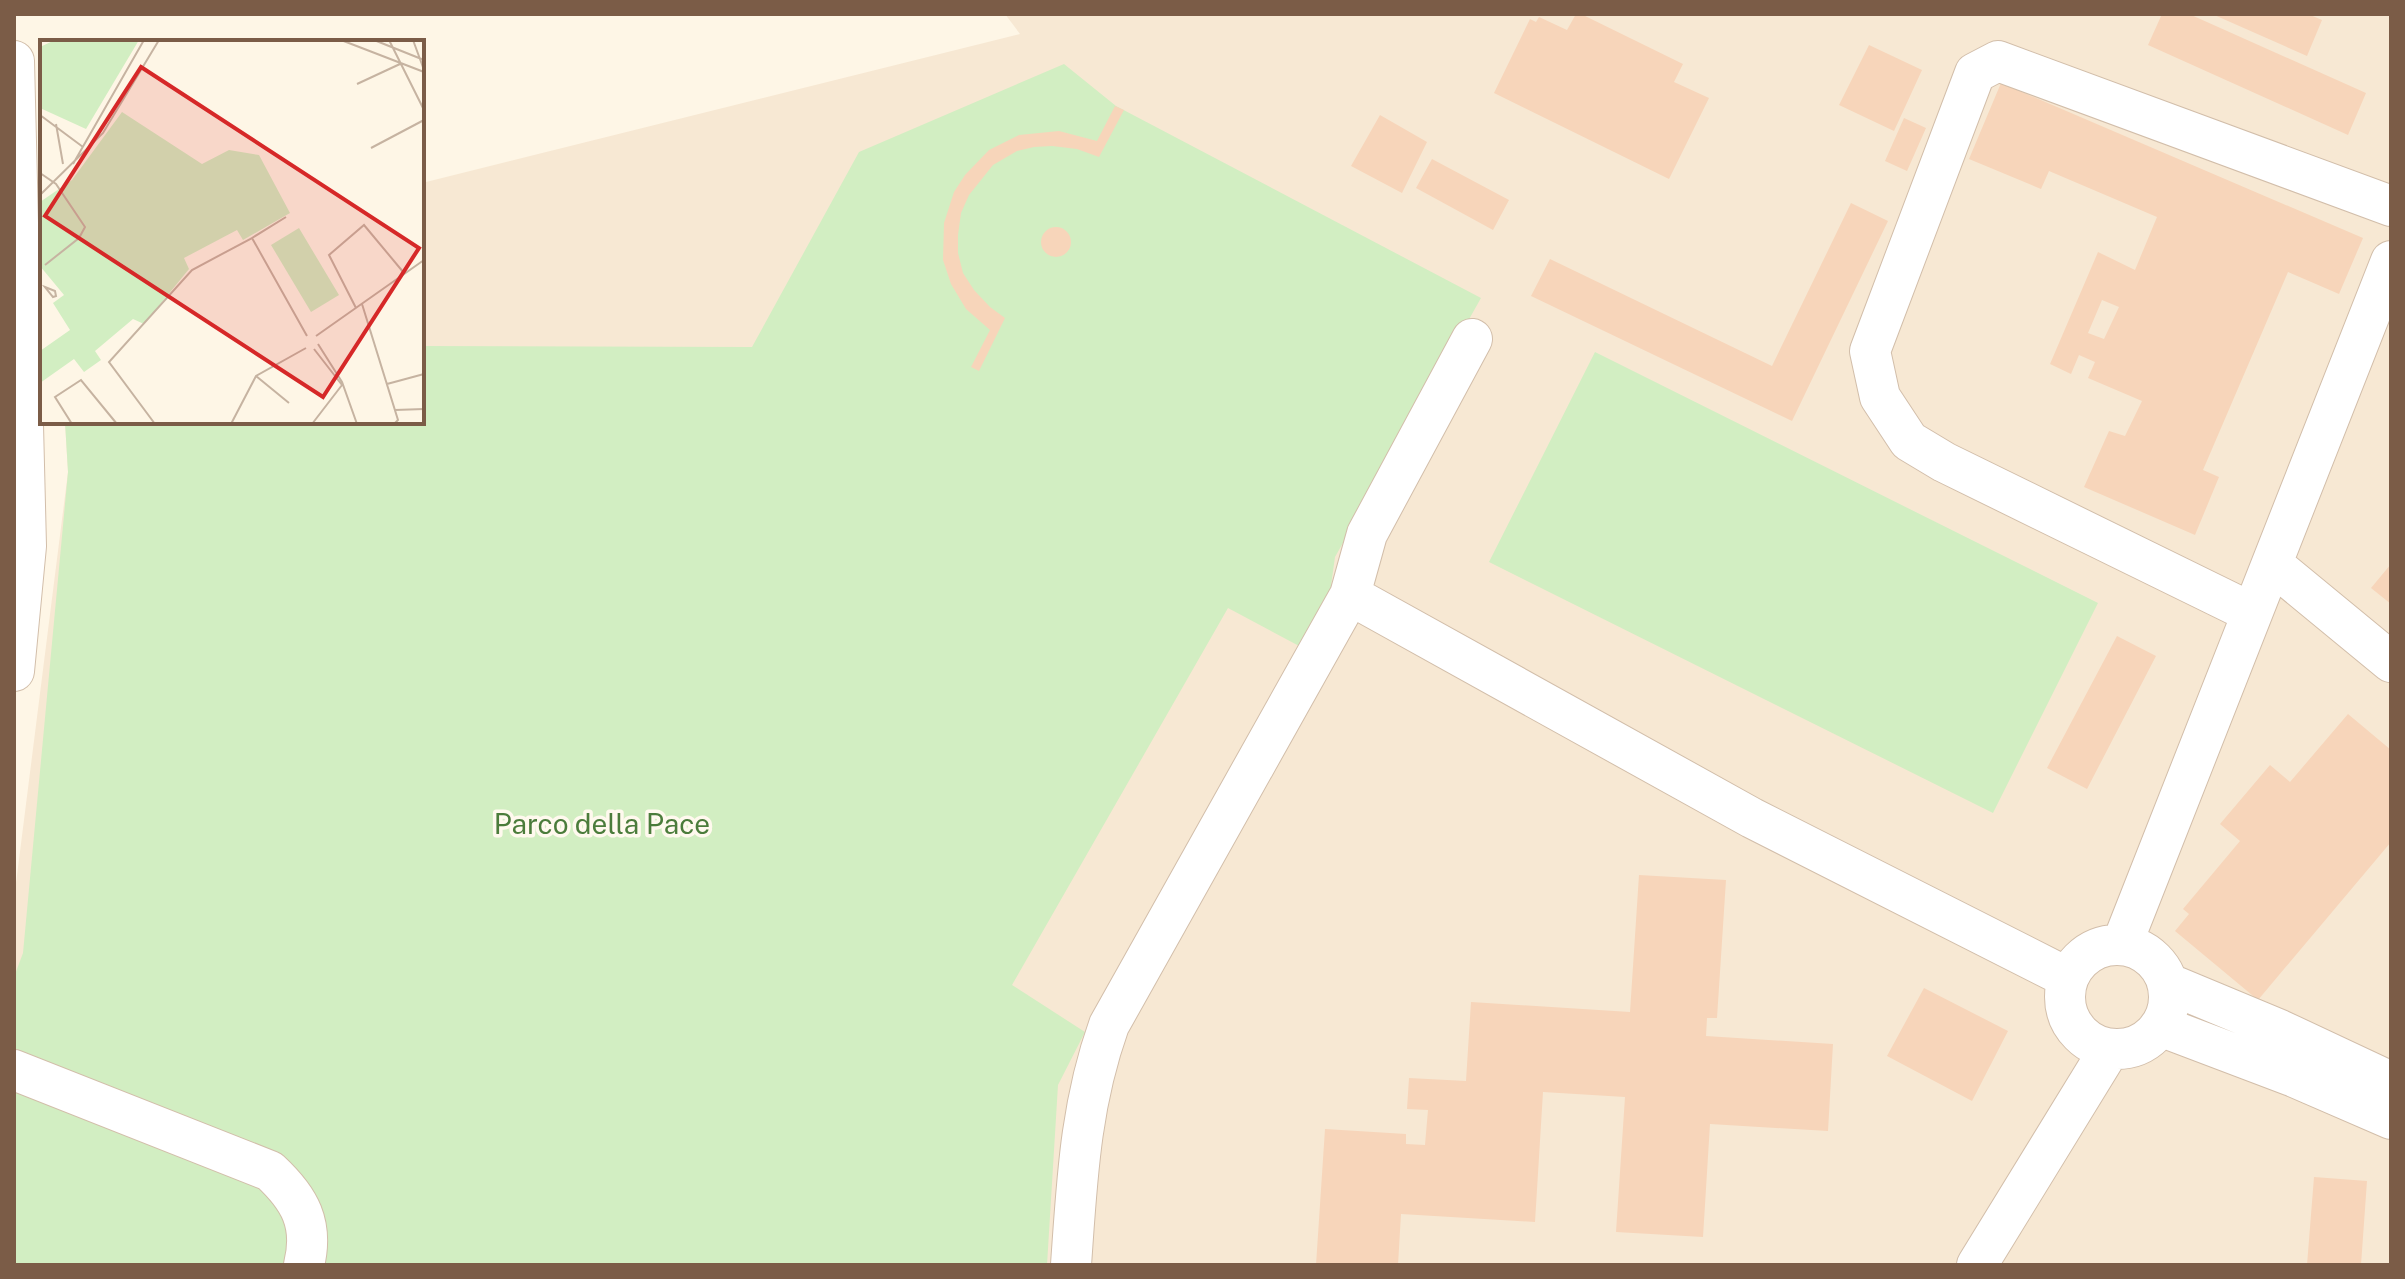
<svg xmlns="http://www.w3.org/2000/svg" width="2405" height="1279" font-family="'Public Sans',sans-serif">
  <rect width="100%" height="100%" fill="#fef6e6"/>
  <!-- residential -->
  <path fill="#f7e8d3" d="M1005,14H2391V1265H14V899L68,472L65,422H422V183L1020,34Z"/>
  <!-- green -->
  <path fill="#d2eec2" d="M1064,64L1116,106L1481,298L1335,557L1328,607L1301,647L1228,608L1012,985L1085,1032L1058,1085L1047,1265H14V977L23,953L68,472L65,422H422V346L752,347L859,152Z
    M1595,352L2098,603L1993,813L1489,562Z"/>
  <!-- building -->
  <path fill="#f7d5ba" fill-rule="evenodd" d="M1576,14H1581L1683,64L1674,82L1709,98L1669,179L1494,93L1530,19L1536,22L1539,17L1567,30Z
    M2162,14H2189L2366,93L2348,135L2148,45Z
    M2212,14H2308L2322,20L2307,56Z
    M1869,45L1922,70L1894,131L1839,105Z
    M2001,83L2363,238L2339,294L2288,272L2203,470L2219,477L2195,535L2084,487L2109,431L2125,436L2142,401L2088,378L2095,362L2079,355L2071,374L2050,364L2098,252L2135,270L2157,217L2049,171L2041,189L1969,159ZM2102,300L2119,307L2104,339L2088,333Z
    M1115,106L1124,110L1099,157L1077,149L1052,146L1034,147L1017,151L993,165L969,195L961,213L958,235V253L963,273L974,290L990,307L1005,318L979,371L971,367L990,330L966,309L951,284L943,260L944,223L954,192L965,175L989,150L1019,135L1059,131L1097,141Z
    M1380,115L1427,142L1402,193L1351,166Z
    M1904,118L1926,128L1907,171L1885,161Z
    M1432,159L1509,200L1493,230L1416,188Z
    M1851,203L1888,221L1792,421L1531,296L1550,259L1772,366Z
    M1041 242a15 15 0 1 1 30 0a15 15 0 1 1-30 0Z
    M2391,564V604L2371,588Z
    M2117,636L2156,656L2087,789L2047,768Z
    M2348,714L2391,750V842L2258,1000L2175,931L2189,914L2183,909L2240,841L2220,824L2270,765L2290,782Z
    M1639,875L1726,880L1717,1018H1707L1706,1036L1833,1044L1828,1131L1710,1124L1703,1237L1616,1232L1625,1097L1543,1092L1535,1222L1401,1214L1398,1265H1316L1325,1129L1406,1134V1144L1425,1145L1428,1110L1407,1109L1409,1078L1466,1081L1471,1002L1630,1012Z
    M1924,988L2008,1031L1972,1101L1887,1056Z
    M2314,1177L2367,1181L2361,1265H2307Z"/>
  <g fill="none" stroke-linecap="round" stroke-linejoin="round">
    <defs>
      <path id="minor" d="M14,61L26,546L14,671
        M2272,564L2391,662
        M1350,595L1367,534L1472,339
        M2252,613L1944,462L1909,441L1880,397L1870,351L1975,73L1998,61L2391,206
        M2122,944L2391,261
        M2065 997a52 52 0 1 1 104 0a52 52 0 1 1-104 0Z
        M2167,983L2280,1030L2391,1082
        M2160,1026L2292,1076L2391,1119
        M14,1070L270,1171C300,1199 314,1224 304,1265
        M1071,1265C1077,1181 1080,1106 1109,1025L1350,595L1752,818L2068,978
        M1977,1265L2109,1050"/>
    </defs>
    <!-- minor casing -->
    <use href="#minor" stroke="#d2beaa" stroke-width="42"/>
    <!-- minor -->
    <use href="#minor" stroke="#fff" stroke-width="40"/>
  </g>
  <g text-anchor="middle" stroke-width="7" stroke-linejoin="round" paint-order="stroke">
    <!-- park labels -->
    <g font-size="28" fill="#4b7c3b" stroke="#fff9ee">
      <text x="602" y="834">Parco della Pace</text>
    </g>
  </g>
  <!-- overview -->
  <g transform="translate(40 40)">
    <rect width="384" height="384" fill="#fef6e6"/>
    <path d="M15,0H99L46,89L0,68V7ZM82,72L162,124L189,110L219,115L250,173L203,200L197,190L144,218L149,229L104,284L93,279L55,311L61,320L44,332L34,319L0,343V311L30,290L13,263L24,255L0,226V162L32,140ZM259,188L299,255L271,272L231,205Z" fill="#d2eec2"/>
    <path fill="none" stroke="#c6b3a1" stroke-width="2" d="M301,0L384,32M334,0L384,20M349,0L384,70M373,0L384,30M317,44L360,24M0,75L43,107M16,84L23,124M331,108L384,80M33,124L104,0M0,133L16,144L45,187L39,198L5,225M0,155L63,93L119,0M212,198L246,177M5,247L15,251L16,256L13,257ZM322,264L358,380L354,384M316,268L289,215L324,185L364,233M276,296L384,220M278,304L302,342L317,384M274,309L302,345M216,336L249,363M347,344L384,334M355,370L384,369M32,384L15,357L41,340L77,384M115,384L69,322L152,230L212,198L267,296M191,384L216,336L266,308M272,384L302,345"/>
    <path fill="#d62828" fill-opacity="0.15" stroke="#d62828" stroke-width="4" d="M101,27L379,208L283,357L5,176Z"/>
    <rect width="384" height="384" fill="none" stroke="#7b5c47" stroke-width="4"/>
  </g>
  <!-- border -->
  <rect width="2405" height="1279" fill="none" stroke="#7b5c47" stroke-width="32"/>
</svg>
